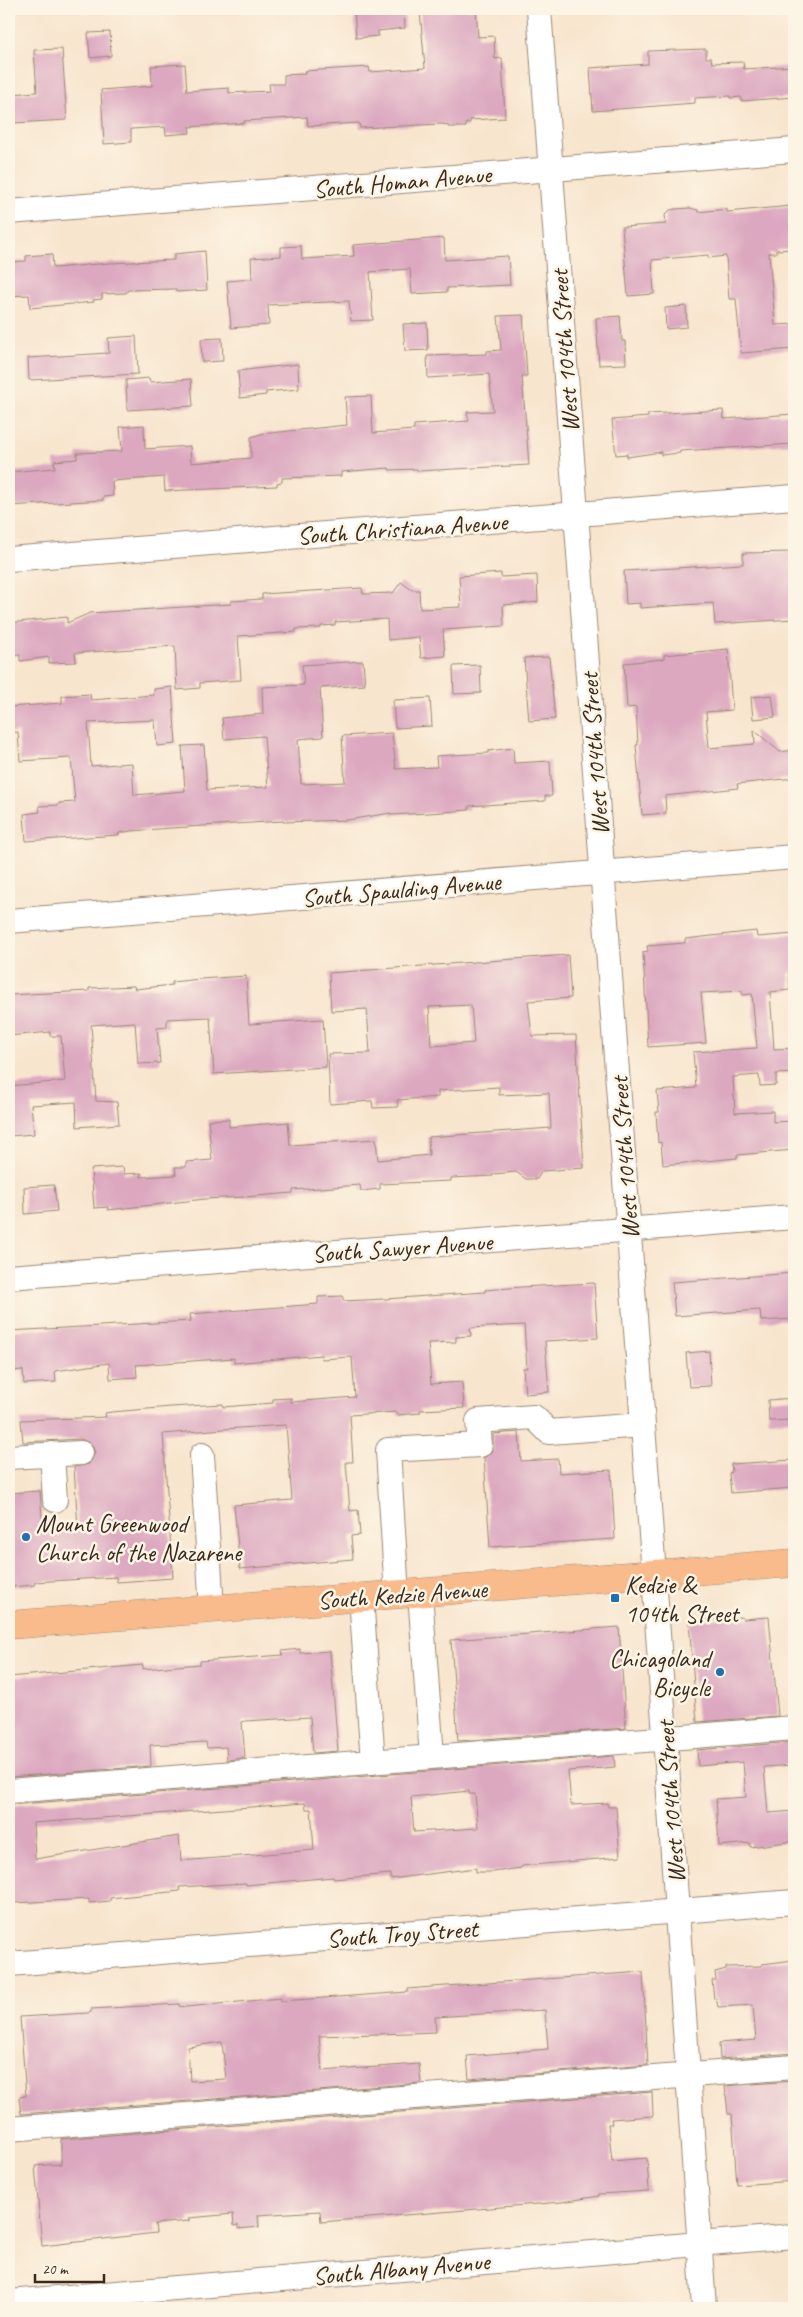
<svg xmlns="http://www.w3.org/2000/svg" width="803" height="2317" font-family="Caveat,sans-serif">
  <rect width="100%" height="100%" fill="#fcf5e5"/>
  <filter id="ink" filterUnits="userSpaceOnUse"><feTurbulence type="fractalNoise" baseFrequency=".02" numOctaves="2"/><feDisplacementMap in="SourceGraphic" scale="10" xChannelSelector="R" yChannelSelector="G"/><feConvolveMatrix kernelMatrix="1 2 1 2 8 2 1 2 1" color-interpolation-filters="sRGB"/></filter>
  <filter id="wash" filterUnits="userSpaceOnUse"><feTurbulence type="fractalNoise" baseFrequency=".0096" numOctaves="4" result="noise"/><feDisplacementMap in="SourceGraphic" scale="20" xChannelSelector="R" yChannelSelector="G"/><feGaussianBlur stdDeviation="1.12" result="paint"/><feColorMatrix in="noise" values="0 0 0 0 0 0 0 0 0 0 0 0 0 0 0 0 0 1.4 0 .05"/><feComposite in="paint" operator="in"/></filter>
  <g filter="url(#wash)">
    <rect width="100%" height="100%" fill="#f8e5ce"/>
    <g id="blocks">
      <!-- building -->
      <path fill="#dca8c0" fill-rule="evenodd" d="M354,9H404L405,28L378,31V36L356,38Z
        M449,9H476L478,37L494,36L495,59L502,58L505,118L470,120V123H466V127H448V125L441,124L360,128L359,123L308,126L307,117L244,121L245,123L189,127L190,133L166,135L165,127L131,129V142L104,144L101,90L152,86L151,66L185,64L187,91L229,88V93L270,91L269,84H284V75L305,74L304,71L369,67L370,72L425,68L420,11Z
        M110,32L111,56L90,58L88,33Z
        M62,49L67,120L13,123L11,94L37,92L34,50Z
        M706,49V58H711L712,63L743,62L744,69L794,66V97L741,101V97L730,98V96L695,98V103L593,111L590,68L648,64V51Z
        M791,206L794,249L776,250V253H769L775,325L794,324V349L741,353L736,299H729L726,256L708,258V255L652,260L654,294L628,296L622,227L666,224L665,215L670,210L675,209L690,208L698,210V212L727,209V212Z
        M444,238L445,260L508,256L510,285L447,288V292L412,294L410,269L370,272L373,320L351,321L349,301L268,305L269,325L231,328L227,281L252,279L251,258L281,256V247L301,246L302,259L354,256L353,245Z
        M205,251L207,290L176,292V289L128,290L126,293L102,294V299L93,300L94,302L30,308L29,295L9,296V262L26,261V256L52,254L53,268L110,263L174,260V254Z
        M686,306L687,327L666,329L665,308Z
        M523,315L527,376H522L529,465L418,471L417,469L389,470V468L341,472V476L282,478V482L277,483V486L165,491L164,477L112,481L113,496L103,497V500L9,506V472L55,468L54,461L77,459V453L122,451L120,427L144,425L145,449L190,446L191,463L251,458V437L261,434L347,425L345,397L371,396L373,433L414,430V425L469,421L467,412L493,411L489,374L428,378L427,356L487,354V351L501,350L498,316Z
        M620,316L622,341H625L626,364L599,365L596,318Z
        M427,323L428,350L405,351L403,324Z
        M136,336L138,374L29,380L28,358L109,353L108,338Z
        M222,338L223,361L202,362L201,339Z
        M298,364L299,389L266,392V395L240,398L238,371Z
        M149,378L150,382L191,379L193,406L127,410L126,380Z
        M723,410L724,419L794,414V444L680,451V453L661,455V452L627,457V454L616,455L612,420L648,417V414Z
        M794,552V619L715,624L713,603L640,608V603L626,604L624,571L743,564V553Z
        M501,573V577L537,575L538,602L503,605L504,626L443,630L445,656L421,658L419,637L388,640L387,619L335,622V625L321,626V628L296,629V632L238,636L241,680L200,683V688L177,690L175,646L75,653L76,662L49,663V657L20,661V655L9,656V623L67,617V623L90,613L231,604V601L262,599V594L362,588L363,594L393,593L401,582L412,590H419L420,609L461,607L459,576Z
        M728,649L732,710L706,712L709,748L755,744L754,730L780,752L793,750L794,778L737,784L738,788L665,796L666,813L642,815L636,745H638L636,707L627,708L624,663L664,659V655Z
        M549,657L555,719L529,721L524,658Z
        M363,661L365,685L320,688L323,737L298,739L301,784L345,782L342,736L392,733L396,769L437,767L436,756L488,753V751L513,748L514,763L550,761L552,796H545V801L469,806V810L429,813L391,815V813L347,820L283,822V821L171,828L131,831L119,833V835L26,841L24,814L40,812L39,806L59,805V803L75,802L71,758L20,761L18,732L9,733V707L62,703V696L90,694L91,700L154,695V689L172,687L176,744L157,746L155,720L88,723L91,766L132,763L134,795L185,791L182,746L204,745L207,790L268,787L264,736L224,739L222,718L263,714L262,687L304,685L302,665Z
        M480,665L481,693L454,694L453,666Z
        M772,695L775,717L753,719L751,697Z
        M430,698L432,726L395,728L393,700Z
        M756,931L757,937L794,934V972L789,973L790,990L770,992L774,1049L794,1048V1073L776,1074V1085L760,1086L759,1075L733,1077L735,1113L773,1111V1122L794,1121V1150L737,1155V1158L663,1165L661,1142L658,1143L656,1112H659L657,1091L696,1088L693,1052L757,1048L752,994L742,995V991L701,993L706,1043L648,1047L643,952L648,951L647,946L685,943V939Z
        M568,955L571,998L528,1001L532,1036L576,1035L584,1168L542,1171L537,1179H526L516,1172L493,1174V1176L451,1178V1181L380,1184V1189L361,1191L360,1185L293,1190V1193L244,1197L205,1199L108,1210V1207L94,1208L91,1169L123,1167L124,1174L141,1173V1177L176,1175L175,1167H186V1162L212,1160L208,1120L229,1119V1127L288,1122L290,1145L376,1139L378,1160L429,1155L428,1137L551,1128L549,1093L499,1095V1087L438,1091V1097L397,1100L398,1107L373,1108L372,1101L330,1104L328,1054L370,1053L367,1009L331,1011L329,973ZM471,1005L474,1043L431,1046L429,1007Z
        M246,976L249,1024L323,1019L326,1067L214,1074L210,1017L167,1019V1027L157,1028L160,1063L138,1064L135,1022L91,1025L96,1101L117,1102L119,1124L77,1127L76,1102L31,1105L34,1134L9,1136V1086L65,1081L61,1036H50V1032L9,1036V995L89,991V988L134,986L135,989L172,985V982L200,979Z
        M54,1185L57,1211L25,1214L24,1187Z
        M794,1273V1319L761,1321L760,1310L675,1316L672,1282Z
        M594,1283L598,1338L545,1341L549,1392L525,1394L523,1368H527L524,1325L470,1328L471,1336L456,1337V1342L428,1343L431,1384L462,1382L464,1408L420,1410V1413L398,1415L397,1412L350,1415L353,1462H346L350,1511L358,1510L360,1535L351,1536L353,1559L240,1569L234,1505L292,1500L286,1425L224,1429L163,1434L173,1578L117,1582L116,1577L35,1582V1585L9,1587V1493L40,1491L43,1530L78,1528L74,1467L89,1464L95,1453L92,1445L81,1439L23,1442L21,1420L106,1417L105,1413L112,1412L171,1407L223,1404V1407L273,1403V1399L291,1398V1402L355,1397L352,1357L322,1359L321,1355L234,1363V1358L136,1365L137,1377L110,1379L109,1363L55,1371L56,1382L24,1384L23,1370L9,1371V1331L191,1321L190,1314L318,1304V1297L343,1296V1301L385,1299L485,1292V1290L521,1287Z
        M709,1351L711,1386L689,1387L686,1353Z
        M794,1398V1420L769,1421L768,1400Z
        M519,1432L521,1461L558,1459L559,1473L611,1470L615,1539L490,1547L484,1458L493,1451V1434Z
        M794,1460V1488L731,1493L729,1473L732,1472L731,1464Z
        M742,1617L743,1619L769,1617L778,1716L697,1722L689,1621Z
        M619,1627L626,1728L458,1741L451,1640Z
        M300,1649V1653L330,1651L338,1751L313,1753L310,1717L245,1721L242,1722L245,1758L227,1760L226,1747L207,1748L206,1742L150,1745L151,1766L9,1777V1677L143,1665V1669L200,1664V1661L283,1655L282,1651Z
        M794,1742V1765L764,1767L768,1813L794,1811V1841L750,1847V1843L719,1846L716,1799L746,1797L743,1762L698,1766L697,1750Z
        M614,1756L615,1767L568,1771L571,1805L608,1803V1807H616L620,1857L522,1866L521,1868L492,1872H476V1868L390,1879V1874L334,1879L333,1877L246,1885V1883L179,1887L180,1891L110,1898V1901L89,1903V1899L13,1903L9,1843V1805ZM469,1791V1794H475L478,1828L414,1832L411,1797ZM305,1803L306,1809H311L314,1850L181,1861L179,1836L35,1859L33,1823Z
        M794,1960V2053L720,2059L719,2043L756,2040L753,2005L718,2007L716,1998L714,1999L712,1980H716L715,1972L726,1969V1967L762,1966V1964Z
        M643,1972L648,2065L469,2079L467,2056L548,2049L545,2010L435,2017L436,2032L319,2036L322,2071L419,2064L421,2083L21,2114L19,2097L26,2096L20,2017L88,2013L91,2012V2009L179,2004V2006L186,2007L281,1998V2001L408,1992V1989L432,1987ZM222,2042L226,2079L190,2081L188,2047Z
        M794,2081V2181L737,2185L732,2114H728L725,2086Z
        M652,2092L653,2116L611,2119L612,2124H608L612,2161L647,2158L649,2191L599,2194V2196L562,2202L321,2222L320,2211L258,2215L259,2227L238,2229V2225L234,2226L233,2214L189,2218V2221L155,2224L156,2233L42,2246L35,2166L61,2164V2139Z"/>
    </g>
  </g>
  <g filter="url(#ink)">
    <use href="#blocks" fill-opacity="0" stroke="#9a8876" stroke-width="1"/>
    <g fill="none" stroke-linecap="round" stroke-linejoin="round">
      <defs>
        <path id="minor" d="M539,9L654,1575L704,2308
          M9,212L794,150
          M9,559L794,497
          M9,921L794,857
          M9,1277L794,1217
          M52,1454L55,1500
          M202,1455L212,1609
          M9,1457L81,1453
          M420,1593L432,1757
          M397,1595L388,1450L480,1445L478,1421L534,1417L549,1432L643,1425
          M361,1597L373,1762
          M9,1791L794,1728
          M9,1964L794,1902
          M9,2129L794,2067
          M9,2302L794,2236"/>
        <path id="major" d="M9,1625L794,1563"/>
      </defs>
      <!-- minor casing -->
      <use href="#minor" stroke="#9a8876" stroke-width="26"/>
      <!-- major casing -->
      <use href="#major" stroke="#9a8876" stroke-width="29"/>
      <!-- minor -->
      <use href="#minor" stroke="#fff" stroke-width="24"/>
      <!-- major -->
      <use href="#major" stroke="#fabb8c" stroke-width="28"/>
    </g>
  </g>
  <!-- markers -->
  <g fill="#1f6fb2" stroke="#fcf5e5" stroke-width="2">
    <circle cx="26" cy="1537" r="5"/>
    <rect x="610" y="1593" width="10" height="10" rx="2.5"/>
    <circle cx="720" cy="1672" r="5"/>
  </g>
  <g text-anchor="middle" stroke-width="5" stroke-linejoin="round" paint-order="stroke">
    <!-- street labels -->
    <g font-size="25" fill="#3b2a1e" stroke="#fcf5e5">
      <text transform="translate(402 181) rotate(-5)" y="9">South Homan Avenue</text>
      <text transform="translate(564 351) rotate(-94)" y="9">West 104th Street</text>
      <text transform="translate(402 528) rotate(-4)" y="9">South Christiana Avenue</text>
      <text transform="translate(594 754) rotate(-94)" y="9">West 104th Street</text>
      <text transform="translate(401 889) rotate(-5)" y="9">South Spaulding Avenue</text>
      <text transform="translate(624 1158) rotate(-94)" y="9">West 104th Street</text>
      <text transform="translate(402 1247) rotate(-4)" y="9">South Sawyer Avenue</text>
      <text transform="translate(402 1594) rotate(-4)" y="9">South Kedzie Avenue</text>
      <text transform="translate(670 1802) rotate(-94)" y="9">West 104th Street</text>
      <text transform="translate(402 1933) rotate(-4)" y="9">South Troy Street</text>
      <text transform="translate(401 2268) rotate(-5)" y="9">South Albany Avenue</text>
    </g>
    <!-- poi labels -->
    <g font-size="25" fill="#3b2a1e" stroke="#fcf5e5" text-anchor="start">
      <text x="36" y="1532">Mount Greenwood<tspan x="36" dy="29">Church of the Nazarene</tspan></text>
      <text x="625" y="1593">Kedzie &amp;<tspan x="625" dy="29">104th Street</tspan></text>
      <text x="710" y="1667" text-anchor="end">Chicagoland<tspan x="710" dy="29">Bicycle</tspan></text>
    </g>
  </g>
  <!-- margin -->
  <rect width="803" height="2317" fill="none" stroke="#fcf5e5" stroke-width="30"/>
  <!-- scale -->
  <path d="M35 2274v8h69v-8" fill="none" stroke="#3b2a1e" stroke-width="2.5"/>
  <text x="42" y="2274" font-size="15" fill="#3b2a1e" stroke="#fcf5e5" stroke-width="4" paint-order="stroke">20 m</text>
</svg>
